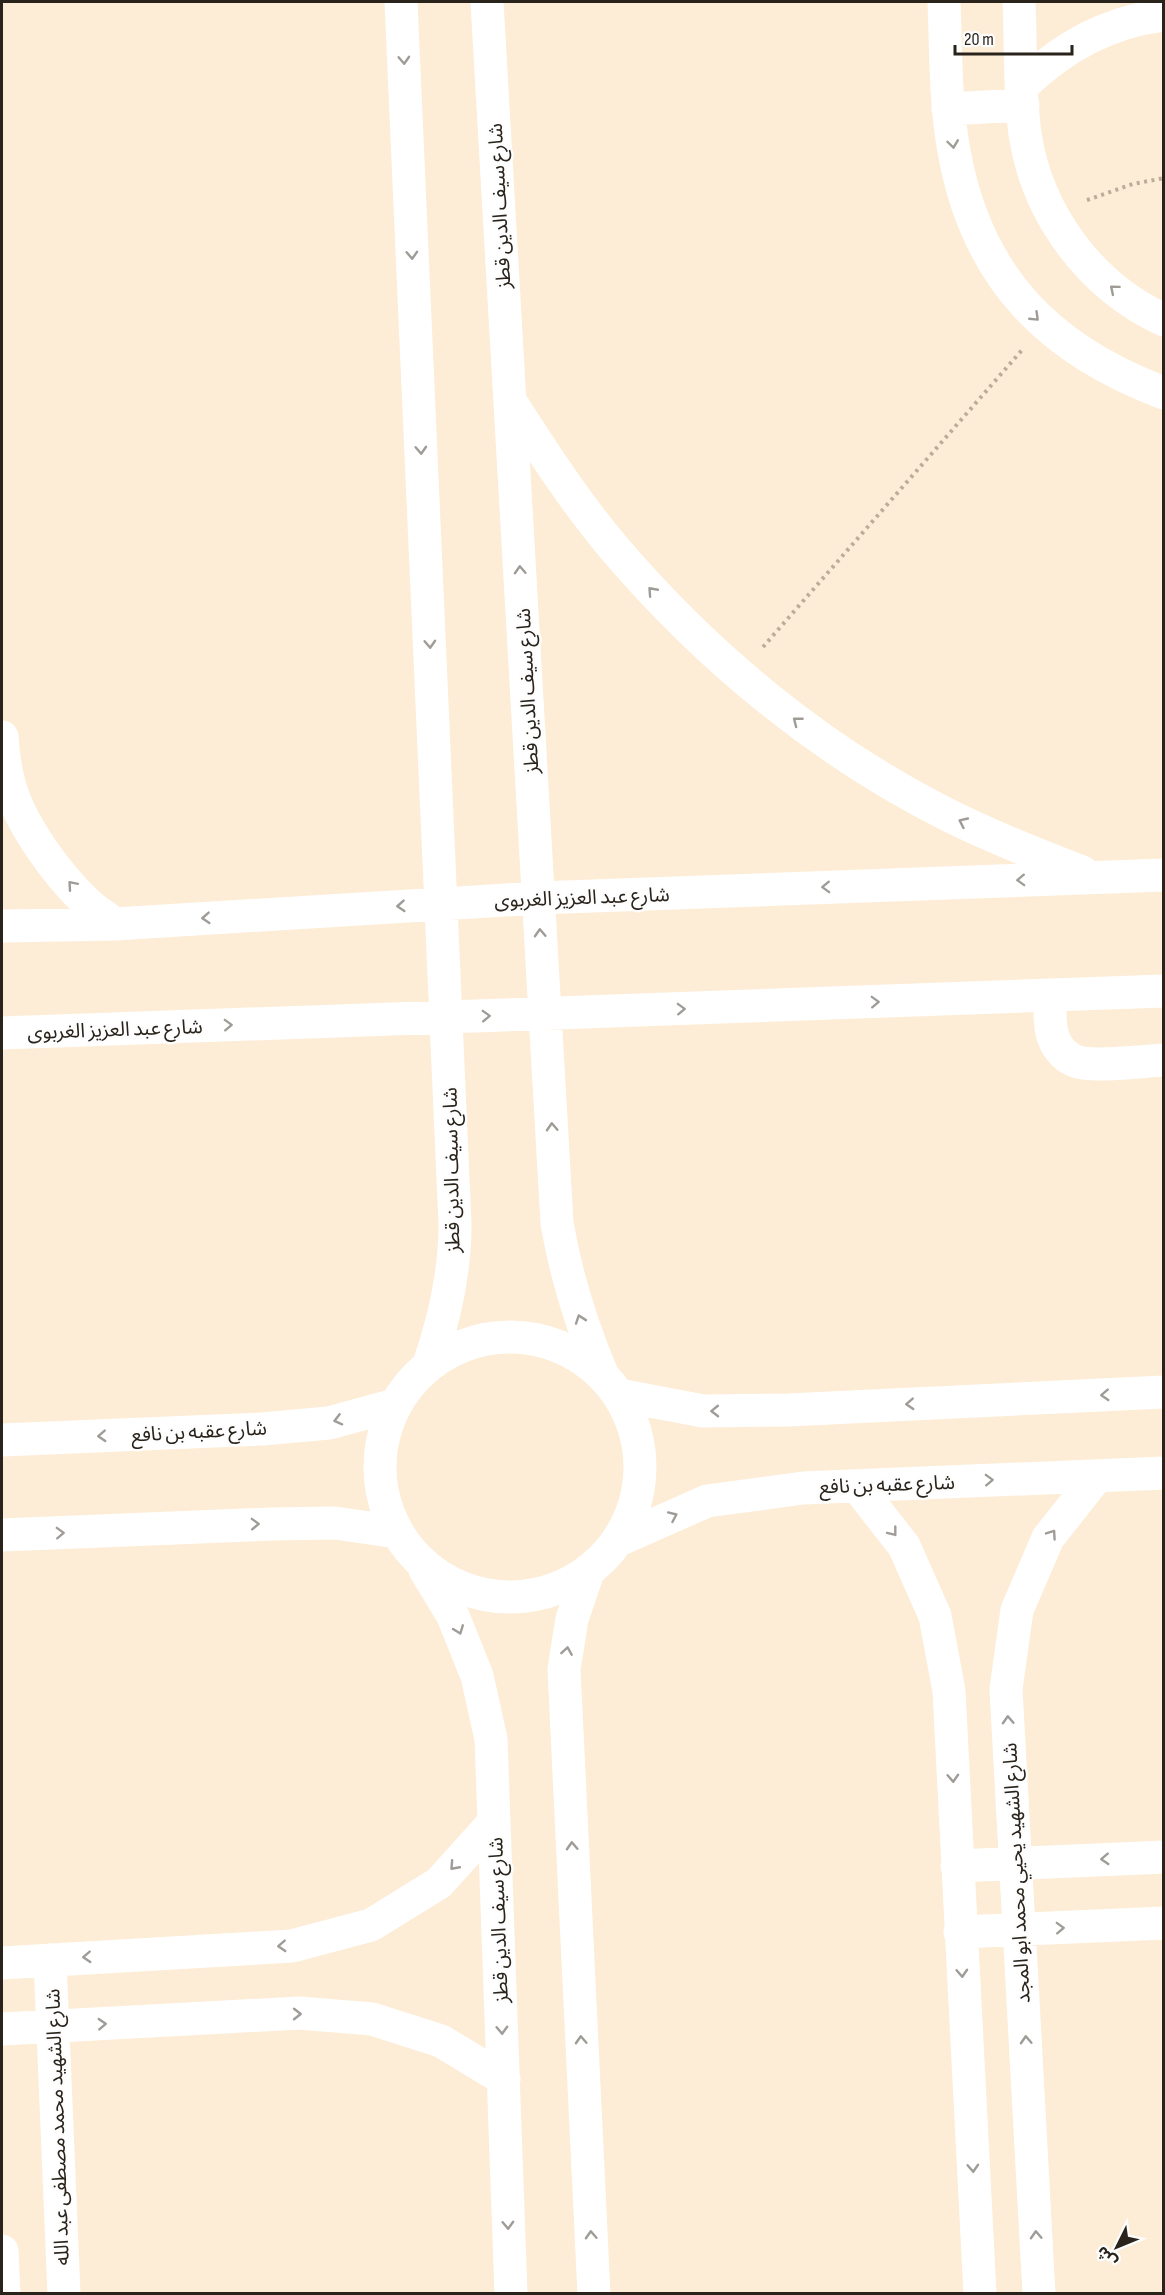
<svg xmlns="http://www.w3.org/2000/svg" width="1165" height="2295" font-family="'Sofia Sans Condensed','Noto Sans Arabic',sans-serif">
  <rect width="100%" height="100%" fill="#fdedd6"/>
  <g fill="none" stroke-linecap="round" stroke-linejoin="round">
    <!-- path -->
    <path stroke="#baad9b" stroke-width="4" stroke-dasharray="3 4.5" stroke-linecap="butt" d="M1087,200L1133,184L1164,178
      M763,647L1022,350"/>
    <!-- minor -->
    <path stroke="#fff" stroke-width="33" d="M401,2L455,1224C455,1274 445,1318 429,1364
      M487,2L557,1223C566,1276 581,1324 602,1374
      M944,2C946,51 945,102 954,151C976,276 1047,349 1164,393
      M1019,2C1021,45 1019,90 1025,134C1037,214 1090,286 1164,320
      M1022,86C1063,47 1107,22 1164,15
      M948,109L1023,105
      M512,404C544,454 576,503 614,548C706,656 818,749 944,813C989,836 1035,854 1082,872
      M2,737C3,752 5,768 9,783C19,823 56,873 86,902C94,910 106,917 115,924
      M2,926L115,924L538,898L1164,875
      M1050,995C1050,1007 1049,1021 1052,1033C1055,1045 1063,1056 1075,1061C1092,1068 1143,1061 1164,1060
      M2,1033L1164,991
      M380 1467a130 130 0 1 1 260 0a130 130 0 1 1-260 0Z
      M619,1395L703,1411L788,1410L1164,1392
      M2,1440L262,1429L329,1423L395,1405
      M857,1486L904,1546L935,1616L949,1691L980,2294
      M2,1535L271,1524L335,1523L397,1532
      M619,1540L707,1501L803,1488L1164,1473
      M425,1570L453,1616L477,1676L491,1739L511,2294
      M588,1572L572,1619L564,1669L594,2294
      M957,1866L1164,1857
      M960,1932L1164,1923
      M50,1960L64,2294
      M2,1963L292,1946L371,1925L439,1883L494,1822
      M2,2029L299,2013L372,2019L441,2041L504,2079
      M2,2251L4,2294
      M1039,2294L1006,1689L1017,1610L1048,1538L1097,1476"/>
  </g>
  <!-- one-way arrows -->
  <defs><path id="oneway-chevron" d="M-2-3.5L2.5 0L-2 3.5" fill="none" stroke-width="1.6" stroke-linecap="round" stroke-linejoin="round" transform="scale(1.5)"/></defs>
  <g stroke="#9f9c98">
    <use href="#oneway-chevron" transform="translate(404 60) rotate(87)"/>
    <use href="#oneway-chevron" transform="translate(953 144) rotate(82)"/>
    <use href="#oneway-chevron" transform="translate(412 255) rotate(87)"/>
    <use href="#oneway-chevron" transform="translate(1114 289) rotate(-140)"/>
    <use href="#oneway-chevron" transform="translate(1035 317) rotate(44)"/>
    <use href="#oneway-chevron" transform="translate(421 450) rotate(87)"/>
    <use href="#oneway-chevron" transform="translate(520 570) rotate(-93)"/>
    <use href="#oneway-chevron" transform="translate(652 591) rotate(-132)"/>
    <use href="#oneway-chevron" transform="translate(430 644) rotate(87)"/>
    <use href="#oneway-chevron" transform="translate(797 721) rotate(-142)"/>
    <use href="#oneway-chevron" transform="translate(963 822) rotate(-155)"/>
    <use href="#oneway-chevron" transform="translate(1021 880) rotate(178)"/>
    <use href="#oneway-chevron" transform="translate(72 885) rotate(-131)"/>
    <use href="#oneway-chevron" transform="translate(826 887) rotate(178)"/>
    <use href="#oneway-chevron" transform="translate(401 906) rotate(176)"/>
    <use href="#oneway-chevron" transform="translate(206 918) rotate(176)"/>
    <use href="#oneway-chevron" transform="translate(540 933) rotate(-93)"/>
    <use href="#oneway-chevron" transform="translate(875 1002) rotate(-2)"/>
    <use href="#oneway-chevron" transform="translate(681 1009) rotate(-2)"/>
    <use href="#oneway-chevron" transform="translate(486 1016) rotate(-2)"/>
    <use href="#oneway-chevron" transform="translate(228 1025) rotate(-2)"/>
    <use href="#oneway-chevron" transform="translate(552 1127) rotate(-93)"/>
    <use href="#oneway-chevron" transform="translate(580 1319) rotate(-109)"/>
    <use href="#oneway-chevron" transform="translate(1105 1395) rotate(177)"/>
    <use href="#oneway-chevron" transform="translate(910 1404) rotate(177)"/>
    <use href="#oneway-chevron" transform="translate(715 1411) rotate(179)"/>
    <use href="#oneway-chevron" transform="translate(338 1420) rotate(166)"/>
    <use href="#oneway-chevron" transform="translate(102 1436) rotate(177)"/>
    <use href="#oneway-chevron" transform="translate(989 1480) rotate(-2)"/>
    <use href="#oneway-chevron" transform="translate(673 1516) rotate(-24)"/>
    <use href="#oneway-chevron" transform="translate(255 1524) rotate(-2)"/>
    <use href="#oneway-chevron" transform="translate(893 1532) rotate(52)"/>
    <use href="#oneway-chevron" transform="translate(60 1533) rotate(-2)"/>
    <use href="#oneway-chevron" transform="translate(1052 1534) rotate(-55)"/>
    <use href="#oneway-chevron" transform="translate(459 1630) rotate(69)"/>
    <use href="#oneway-chevron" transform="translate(567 1651) rotate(-81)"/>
    <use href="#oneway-chevron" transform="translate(1008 1720) rotate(-93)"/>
    <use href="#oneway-chevron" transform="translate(953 1778) rotate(87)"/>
    <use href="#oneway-chevron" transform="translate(572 1846) rotate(-93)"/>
    <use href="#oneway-chevron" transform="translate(1105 1859) rotate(177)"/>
    <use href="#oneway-chevron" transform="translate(454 1866) rotate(132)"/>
    <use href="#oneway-chevron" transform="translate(1060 1928) rotate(-2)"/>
    <use href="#oneway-chevron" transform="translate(282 1946) rotate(177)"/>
    <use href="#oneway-chevron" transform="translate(87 1957) rotate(177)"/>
    <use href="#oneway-chevron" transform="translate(962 1973) rotate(87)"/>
    <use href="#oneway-chevron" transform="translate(297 2014)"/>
    <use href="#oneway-chevron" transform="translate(102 2024) rotate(-3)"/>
    <use href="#oneway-chevron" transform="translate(502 2030) rotate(88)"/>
    <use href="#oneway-chevron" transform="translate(581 2040) rotate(-93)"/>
    <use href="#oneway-chevron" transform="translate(1026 2040) rotate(-93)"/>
    <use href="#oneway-chevron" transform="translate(973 2168) rotate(87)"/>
    <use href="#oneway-chevron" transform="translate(508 2225) rotate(88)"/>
    <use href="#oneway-chevron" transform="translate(591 2235) rotate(-93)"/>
    <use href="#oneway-chevron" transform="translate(1036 2235) rotate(-93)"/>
  </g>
  <g text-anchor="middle" stroke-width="5" stroke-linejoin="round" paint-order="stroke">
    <!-- street labels -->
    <g font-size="20" fill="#29231b" stroke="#fdfdfd">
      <text transform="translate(499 206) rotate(-93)" y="7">شارع سيف الدين قطز</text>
      <text transform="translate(527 691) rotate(-93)" y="7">شارع سيف الدين قطز</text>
      <text transform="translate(582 897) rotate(-2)" y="7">شارع عبد العزيز الغربوى</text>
      <text transform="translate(115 1029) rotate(-2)" y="7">شارع عبد العزيز الغربوى</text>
      <text transform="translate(451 1170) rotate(-91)" y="7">شارع سيف الدين قطز</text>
      <text transform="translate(199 1431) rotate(-3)" y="7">شارع عقبه بن نافع</text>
      <text transform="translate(887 1484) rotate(-2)" y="7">شارع عقبه بن نافع</text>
      <text transform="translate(1016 1873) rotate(-93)" y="7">شارع الشهيد يحيي محمد ابو المجد</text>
      <text transform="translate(498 1920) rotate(-92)" y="7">شارع سيف الدين قطز</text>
      <text transform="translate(57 2127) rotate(-92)" y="7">شارع الشهيد محمد مصطفى عبد الله</text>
    </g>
  </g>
  <!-- border -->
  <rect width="1165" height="2295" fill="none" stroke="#29231b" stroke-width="6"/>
  <!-- north arrow -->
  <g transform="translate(1117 2247) rotate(227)" stroke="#fdfdfd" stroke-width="4.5" paint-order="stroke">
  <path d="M0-4.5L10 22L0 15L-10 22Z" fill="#29231b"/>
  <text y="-9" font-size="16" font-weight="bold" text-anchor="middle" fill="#29231b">ش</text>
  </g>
  <!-- scale -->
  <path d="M955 45v9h117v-9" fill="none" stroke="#29231b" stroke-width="3"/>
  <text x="964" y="45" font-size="18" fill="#29231b" stroke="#fdfdfd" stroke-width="4.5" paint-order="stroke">20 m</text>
</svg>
